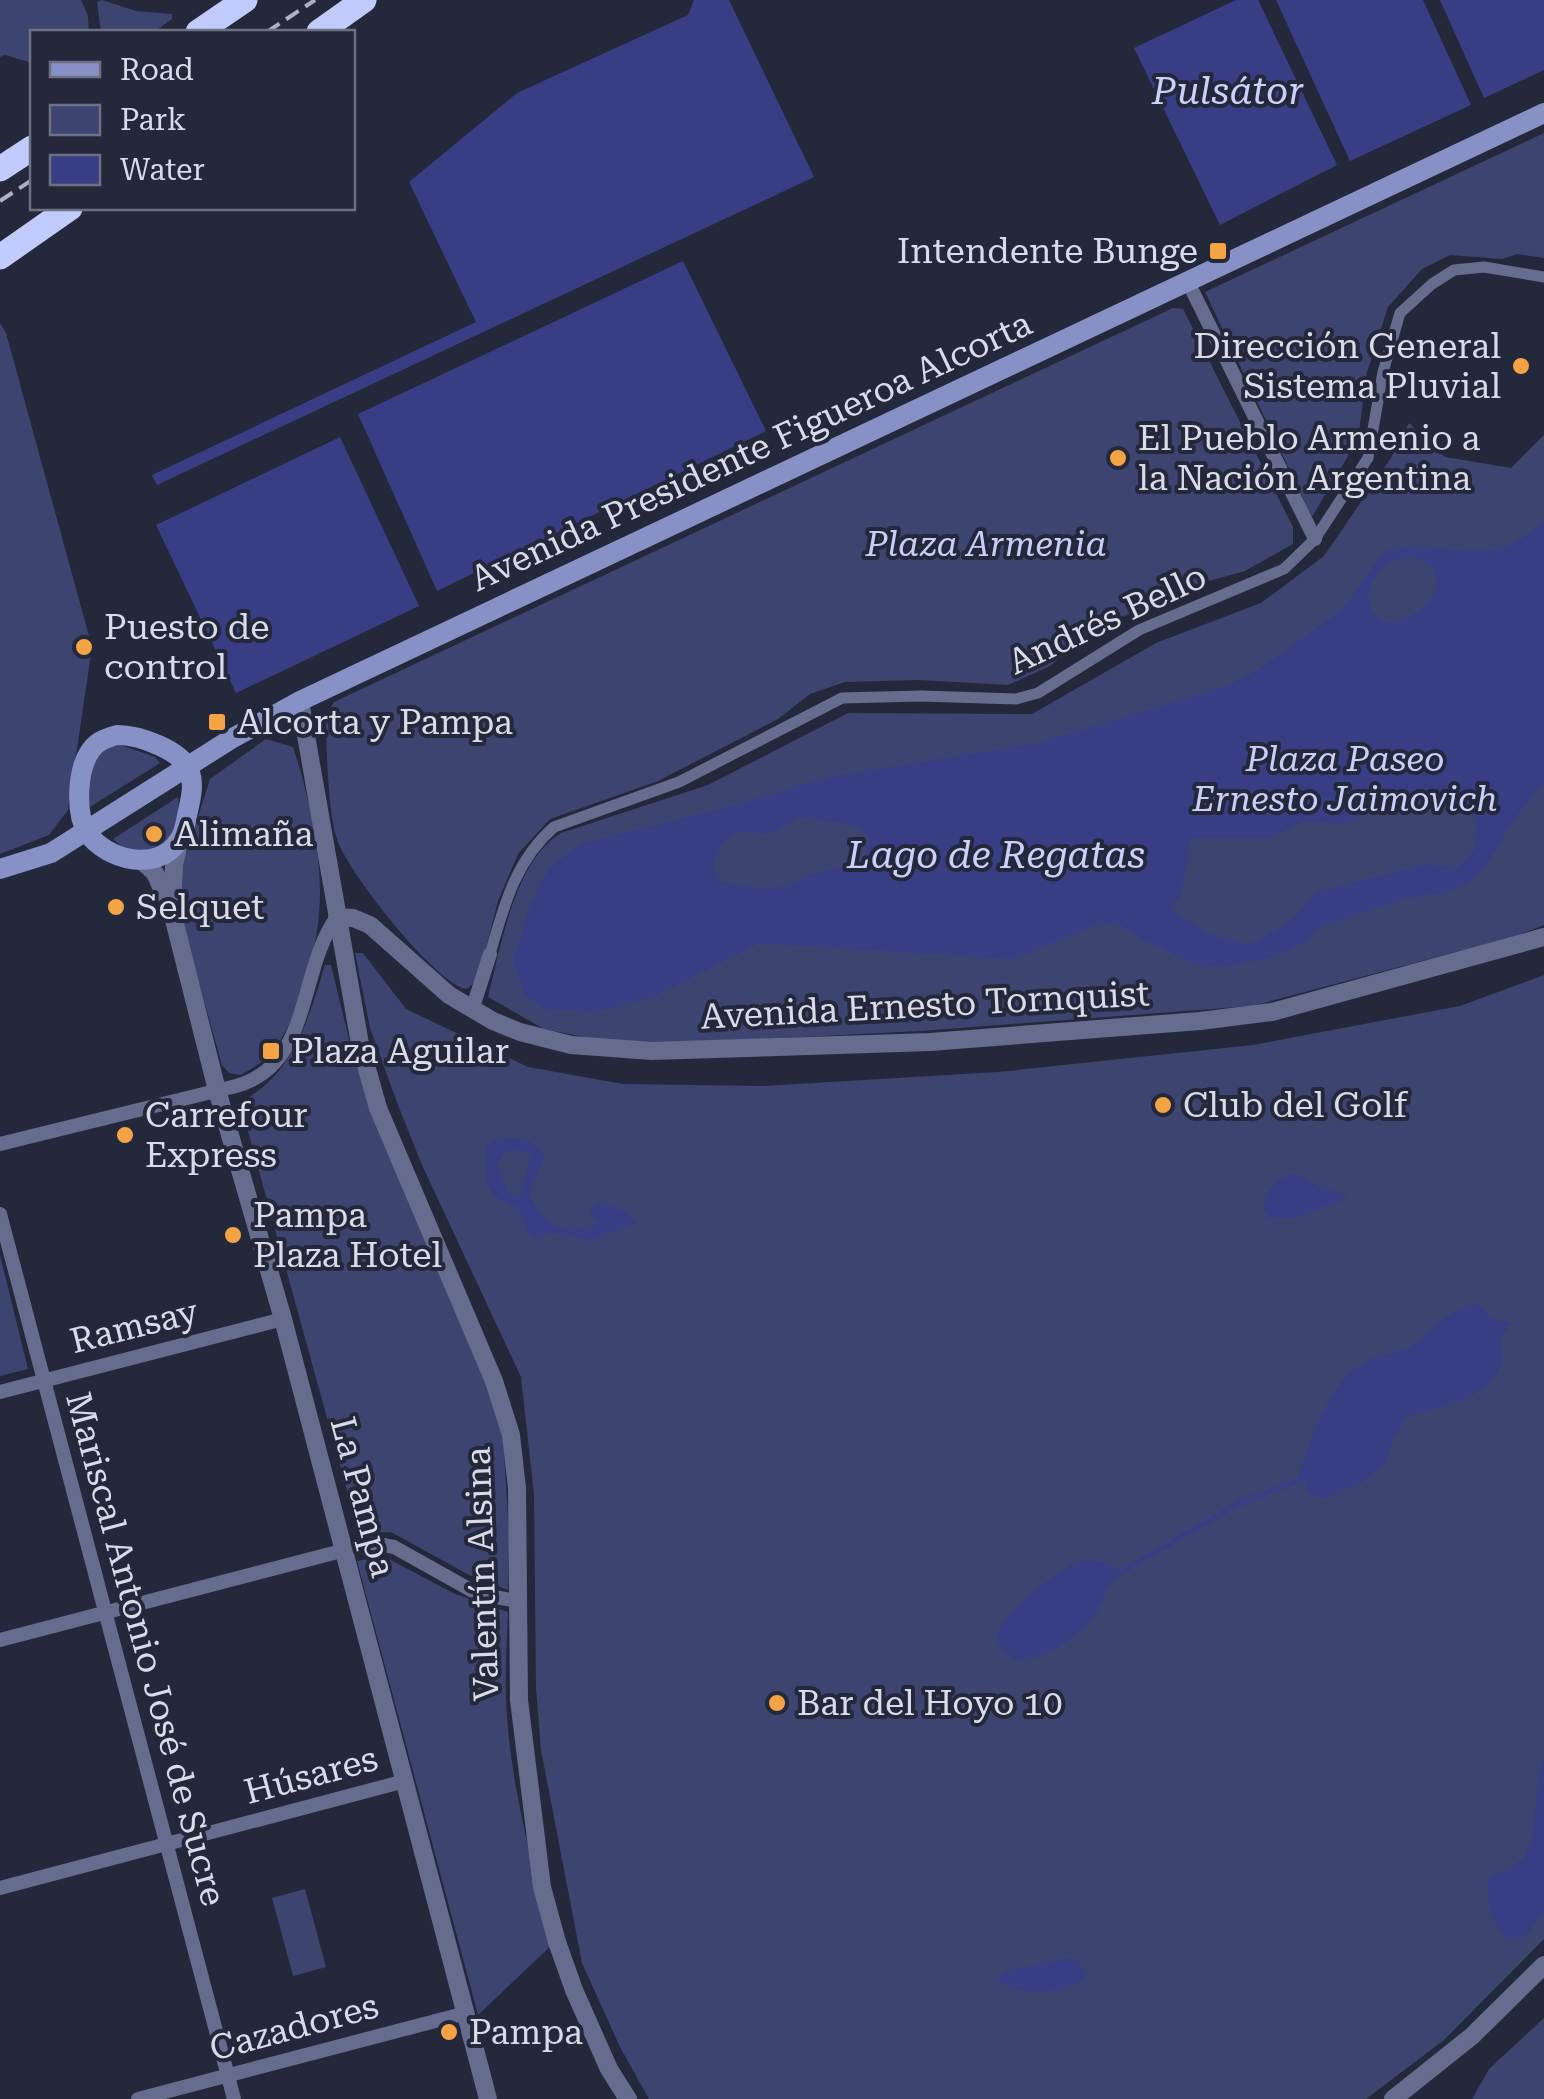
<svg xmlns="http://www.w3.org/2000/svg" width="1544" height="2099" font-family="'Roboto Serif',serif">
  <rect width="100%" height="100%" fill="#24283b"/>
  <!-- green -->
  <path fill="#3e4470" d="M0,0H81L88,16L89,32H32V63L5,55L0,57Z
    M102,0L136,11L172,14V19L154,32H101L97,2Z
    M1544,133V258L1518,254L1502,259L1450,255L1422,269L1388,307L1367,372L1358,439L1312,517L1205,292Z
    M1173,308L1183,309L1293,527V544L1245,571L1187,587L1096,629L1050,666L1008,685L919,680L845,682L810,694L778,719L658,781L550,819L518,854L498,901L478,979L467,989C437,986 346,870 337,839C328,813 326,745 326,715L334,702Z
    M0,323L6,333L92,647L68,810L49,835L0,854Z
    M1409,423L1445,457L1511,468L1544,435V925L1516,936L1252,1006L920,1031L662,1044L604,1041L544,1029L488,997C501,947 514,861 561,833L708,785L848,713L1032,714L1156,643L1261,603L1324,556L1391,458Z
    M266,739L293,747C307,788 320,847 320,891C320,941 304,1004 277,1046C269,1059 254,1067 241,1075L229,1073L222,1065L178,908V879L210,779Z
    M121,745L155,757L160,763L90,807C84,781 91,748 121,745Z
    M178,797C183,840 148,874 113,839Z
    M355,953H363L406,1009L528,1067L623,1084L763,1086L998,1072L1253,1045L1460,1006L1544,975V1939L1444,2040L1366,2099H649L620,2047L582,1963L541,1750L536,1688L534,1494L521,1377L422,1165L398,1105L370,1028Z
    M325,965H331L354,1060L488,1388L503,1435L509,1536L508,1590L469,1575L391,1532L359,1534L240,1102C293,1076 309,1018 325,965Z
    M0,1255L28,1369L0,1376Z
    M383,1556L455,1594L508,1612C507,1640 505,1669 506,1698C509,1780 532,1865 553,1944L478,2015L357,1561Z
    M305,1889L326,1967L293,1976L272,1898Z
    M1544,2018V2099H1472L1489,2069Z"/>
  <!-- water -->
  <path fill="#393e84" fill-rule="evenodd" d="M694,0H729L814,177L157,485L152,475L476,322L409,182L517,93L688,15Z
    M1236,0H1258L1337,165L1220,225L1134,48Z
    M1276,0H1423L1471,105L1350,161Z
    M1440,0H1544V70L1484,98Z
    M683,261L766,431L437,591L358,414Z
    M340,437L419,606L236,693L156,525Z
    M1544,519V783L1518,814L1485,867L1470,881L1443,893L1405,898L1318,928L1305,942L1277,956L1222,967L1197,964L1143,940L1121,925L1101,923L1012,959L760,943L653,997L594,1012L545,1009L525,995L514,960L530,905L550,867L581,844L736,805L830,777L1039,743L1225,687L1255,672L1342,610L1384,552C1445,533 1490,579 1544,519ZM1410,556L1431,565C1450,597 1413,622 1384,622C1350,601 1378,559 1410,556ZM1455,800L1476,818L1475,849L1457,868L1426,864L1316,893L1287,924L1249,945L1211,935L1170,909L1181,894L1191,838H1270L1302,821L1343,824L1396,803ZM798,817L854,825L868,835V848L858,863L808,875L786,886L761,889L720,882C706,864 718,840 739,832C749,829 760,835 771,833C780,831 790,822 798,817Z
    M513,1137L531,1142L545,1157L529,1192C541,1224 556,1233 591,1227L597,1221L590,1215L593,1206L601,1202L625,1211L636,1223L593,1240L548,1232L540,1239L530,1236L518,1208L493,1195L487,1183L486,1147L492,1141ZM509,1151H521L531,1156L519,1198L507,1191L497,1166L503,1155Z
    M1294,1173L1323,1189L1343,1193L1347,1198L1294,1218H1269L1263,1207C1269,1189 1275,1178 1294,1173Z
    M1479,1304L1489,1318L1510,1323C1508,1328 1504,1332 1502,1337C1499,1347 1505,1359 1499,1369C1483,1402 1437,1406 1407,1417L1394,1438L1386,1462L1362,1482L1323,1499L1309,1493L1305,1481L1238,1507L1114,1579C1105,1590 1103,1603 1095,1614C1078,1638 1043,1661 1014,1660C1006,1653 996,1646 998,1634C1000,1615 1062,1566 1081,1561C1095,1558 1107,1564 1120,1570L1239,1500L1297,1479C1314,1438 1325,1382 1369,1360C1386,1352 1406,1354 1420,1340C1441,1321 1449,1310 1479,1304Z
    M1544,1758V1912L1527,1934L1515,1940L1506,1939C1493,1923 1483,1896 1490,1877C1500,1871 1511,1868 1520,1861C1541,1844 1531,1785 1544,1758Z
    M1069,1958L1078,1961L1084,1971L1083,1979C1062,1995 1022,1996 999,1982L1002,1973Z"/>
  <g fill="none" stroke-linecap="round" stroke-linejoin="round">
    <!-- pedestrian -->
    <path stroke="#666c8d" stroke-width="11" d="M490,954C504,906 515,861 554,827L679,782L842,698L921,696L1016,699L1038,693L1139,630L1284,569L1315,539L1368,458L1383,372L1400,313L1432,284L1454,270L1484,267L1544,277"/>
    <!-- minor -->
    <path stroke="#666c8d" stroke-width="14" d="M1187,280L1315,539
      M472,1010L490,954
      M0,1144L236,1086C313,1065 298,969 337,917
      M0,1214L234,2099
      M0,1392L283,1319
      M0,1640L372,1543L394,1547L478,1594L517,1601
      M0,1888L405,1781
      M138,2099L466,2013"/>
    <!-- tertiary -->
    <path stroke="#666c8d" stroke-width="18" d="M300,701L360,1044L378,1108L494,1381L511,1435L517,1488L519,1700L542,1887L557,1942L574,1990L609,2069L628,2099
      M142,861L155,873L172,912L217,1090L283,1319L488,2099
      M172,907L174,865L180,839
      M337,917L353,918L370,925L449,995L493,1021L520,1032L571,1045L652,1051L930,1042L1200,1021L1272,1012L1544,937
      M1393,2099L1472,2036L1544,1965"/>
    <!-- secondary -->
    <path stroke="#8891c6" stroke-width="20" d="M117,735C139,735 182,750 190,772C194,785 191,798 188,811C186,820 185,832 179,840C159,873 106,861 87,832C75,813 77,769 91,750C97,741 107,738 117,735Z
      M0,869L51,853L231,739L300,701L1544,113"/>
    <!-- motorway -->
    <path stroke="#c2cbfd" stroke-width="25" d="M198,32L245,0
      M319,32L364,0
      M0,169L32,148
      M0,257L70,208"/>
    <!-- rail -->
    <path stroke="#aeb2c0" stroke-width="4" stroke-dasharray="15 8" stroke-linecap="butt" d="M267,32L315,0
      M0,201L32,180"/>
  </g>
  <!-- markers -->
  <g fill="#f4a345" stroke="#24283b" stroke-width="4">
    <rect x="1208" y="241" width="20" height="20" rx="5"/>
    <circle cx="1521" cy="366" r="10"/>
    <circle cx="1118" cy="458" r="10"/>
    <circle cx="84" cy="647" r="10"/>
    <rect x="207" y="712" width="20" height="20" rx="5"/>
    <circle cx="154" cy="834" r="10"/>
    <circle cx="116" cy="907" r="10"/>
    <rect x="261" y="1041" width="20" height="20" rx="5"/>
    <circle cx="1163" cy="1105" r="10"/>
    <circle cx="125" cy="1135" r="10"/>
    <circle cx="233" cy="1235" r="10"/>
    <circle cx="777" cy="1703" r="10"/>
    <circle cx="449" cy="2032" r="10"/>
  </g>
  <g text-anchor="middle" stroke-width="8" stroke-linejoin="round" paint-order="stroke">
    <!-- poi labels -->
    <g font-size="35" fill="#d8dbe8" stroke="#24283b" text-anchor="start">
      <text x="1198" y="263" text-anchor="end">Intendente Bunge</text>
      <text x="1501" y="358" text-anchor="end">Dirección General<tspan x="1501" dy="40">Sistema Pluvial</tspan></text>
      <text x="1138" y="450">El Pueblo Armenio a<tspan x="1138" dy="40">la Nación Argentina</tspan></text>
      <text x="104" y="639">Puesto de<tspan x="104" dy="40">control</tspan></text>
      <text x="237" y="734">Alcorta y Pampa</text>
      <text x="174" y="846">Alimaña</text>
      <text x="136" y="919">Selquet</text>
      <text x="291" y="1063">Plaza Aguilar</text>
      <text x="1183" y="1117">Club del Golf</text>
      <text x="145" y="1127">Carrefour<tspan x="145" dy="40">Express</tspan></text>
      <text x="253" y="1227">Pampa<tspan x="253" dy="40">Plaza Hotel</tspan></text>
      <text x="797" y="1715">Bar del Hoyo 10</text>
      <text x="469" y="2044">Pampa</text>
    </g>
    <!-- street labels -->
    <g font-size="35" fill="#d8dbe8" stroke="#24283b">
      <text transform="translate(751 451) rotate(-25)" y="12">Avenida Presidente Figueroa Alcorta</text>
      <text transform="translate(1107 619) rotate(-25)" y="12">Andrés Bello</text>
      <text transform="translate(925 1005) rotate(-3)" y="12">Avenida Ernesto Tornquist</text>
      <text transform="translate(134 1326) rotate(-14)" y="12">Ramsay</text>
      <text transform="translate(363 1497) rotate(75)" y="12">La Pampa</text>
      <text transform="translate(482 1574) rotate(-92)" y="12">Valentín Alsina</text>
      <text transform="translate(146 1649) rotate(75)" y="12">Mariscal Antonio José de Sucre</text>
      <text transform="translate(311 1775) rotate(-15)" y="12">Húsares</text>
      <text transform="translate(294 2027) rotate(-15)" y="12">Cazadores</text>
    </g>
    <!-- park labels -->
    <g font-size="35" font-style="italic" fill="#c7cff8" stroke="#24283b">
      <text x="986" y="556">Plaza Armenia</text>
      <text x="1345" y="771">Plaza Paseo<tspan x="1345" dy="40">Ernesto Jaimovich</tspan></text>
    </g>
    <!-- water labels -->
    <g font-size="38" font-style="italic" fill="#c9d1fa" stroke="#24283b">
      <text x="1228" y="104">Pulsátor</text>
      <text x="996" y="868">Lago de Regatas</text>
    </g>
  </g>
  <!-- legend -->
  <rect x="30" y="30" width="325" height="180" fill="#24283b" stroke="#6c7080" stroke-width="2.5"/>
  <rect x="50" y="62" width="50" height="15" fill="#8891c6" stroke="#6c7080" stroke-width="2.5"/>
  <text x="120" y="80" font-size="30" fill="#d8dbe8">Road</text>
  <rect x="50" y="105" width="50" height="30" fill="#3e4470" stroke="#6c7080" stroke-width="2.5"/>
  <text x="120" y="130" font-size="30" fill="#d8dbe8">Park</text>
  <rect x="50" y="155" width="50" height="30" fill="#393e84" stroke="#6c7080" stroke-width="2.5"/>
  <text x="120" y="180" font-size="30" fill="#d8dbe8">Water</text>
</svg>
